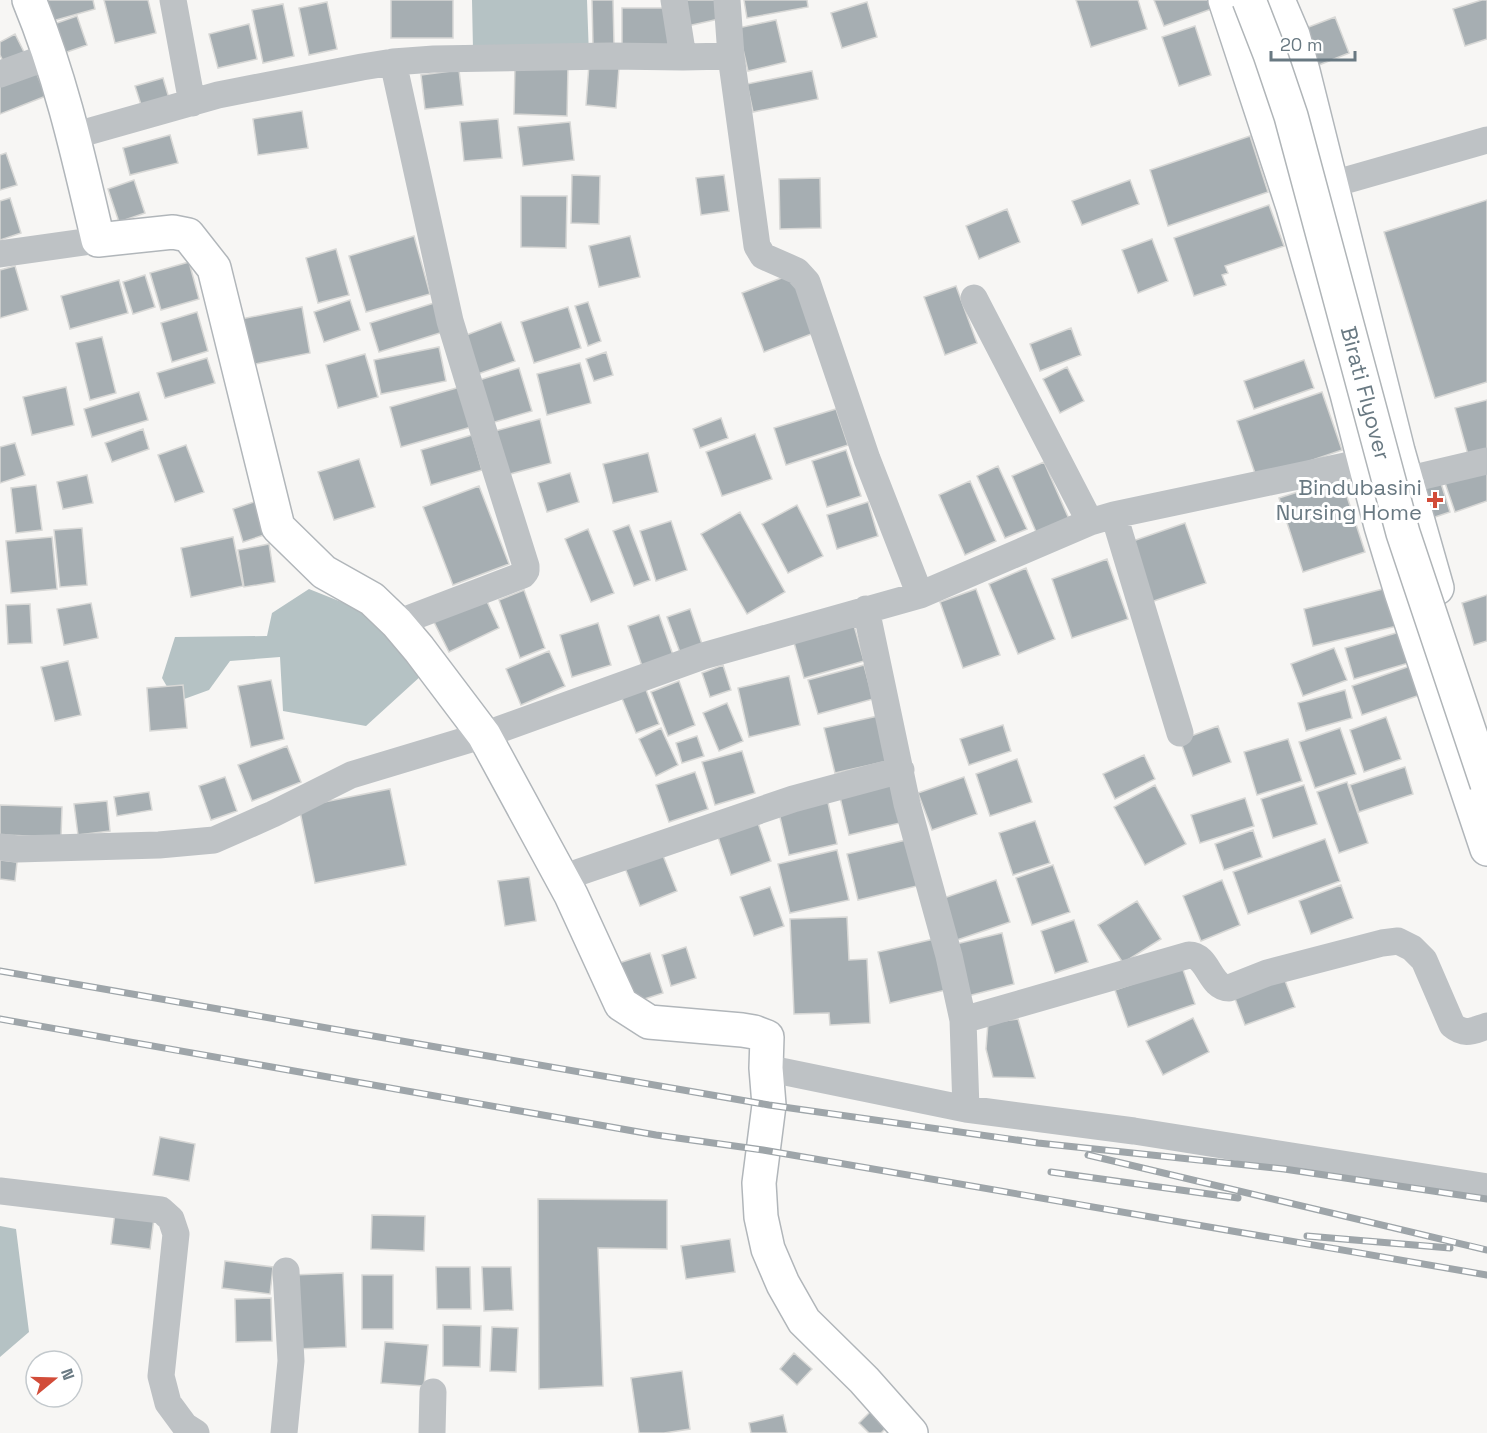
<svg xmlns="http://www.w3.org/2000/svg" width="1487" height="1433" font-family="'Space Grotesk',sans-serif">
  <rect width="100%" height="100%" fill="#f7f6f4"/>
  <!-- water -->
  <path fill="#b5c2c4" d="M472,0H587L589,56L473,50Z
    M309,589L364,611L422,675L366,726L283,711L280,657L230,661L209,690L176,702L162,678L175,637L267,636L272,613Z
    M0,1226L16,1229L29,1332L0,1357Z"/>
  <!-- building -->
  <path fill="#a6aeb2" stroke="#d8d8d6" stroke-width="1.5" d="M43,0H93L95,9L49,22Z
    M104,0H148L156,33L115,43Z
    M391,0H453V38H391Z
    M592,0H613L614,45H593Z
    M678,0H715L719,19L683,27Z
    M744,0H807L808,7L747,18Z
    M1076,0H1138L1147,29L1091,47Z
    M1154,0H1214L1217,7L1164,26Z
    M1482,0H1487V39L1465,46L1453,9Z
    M327,2L337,49L309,55L299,8Z
    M867,2L877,37L842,48L831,13Z
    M283,4L294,56L263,63L252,10Z
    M622,8H671L672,49L622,50Z
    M77,16L87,45L64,53L54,24Z
    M1335,17L1349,53L1319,65L1306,28Z
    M776,20L786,62L748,71L738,28Z
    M249,24L257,59L218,68L209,34Z
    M1195,26L1211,75L1179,86L1162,37Z
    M15,34L24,52L4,63L0,55V42Z
    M515,64L568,65L567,116L514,114Z
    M589,64L619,67L616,108L586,105Z
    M34,67L46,96L0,114V81Z
    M459,70L463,105L425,109L421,75Z
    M812,71L818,99L753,112L747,84Z
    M163,78L171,105L144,114L135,86Z
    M302,111L308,148L258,155L253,119Z
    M498,119L502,158L464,161L460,122Z
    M570,122L574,160L523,166L518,127Z
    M170,135L178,163L130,175L123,148Z
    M1250,136L1268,192L1168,226L1150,170Z
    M6,153L17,185L0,190V155Z
    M572,175L600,176L599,224L571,223Z
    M724,175L729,211L701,215L696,178Z
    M820,178L821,228L780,229L779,179Z
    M134,180L145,213L119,222L108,189Z
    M1130,180L1139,204L1082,225L1072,201Z
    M521,196H567L566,248L521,247Z
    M10,198L21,233L0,240V201Z
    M1487,200V382L1435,398L1384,232Z
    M1269,205L1284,246L1225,266L1228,273L1222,275L1226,285L1194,296L1174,238Z
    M1007,209L1020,242L979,259L966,226Z
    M414,236L430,294L366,312L349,256Z
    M630,236L640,277L599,287L589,246Z
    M1152,239L1168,281L1138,293L1122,250Z
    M336,249L349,295L318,303L306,258Z
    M189,262L199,299L161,310L150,273Z
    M15,266L28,310L0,318V270Z
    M792,274L814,333L764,352L742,293Z
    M145,275L155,307L133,314L123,282Z
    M119,280L128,313L70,329L61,296Z
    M956,286L977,343L945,355L924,297Z
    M350,300L360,330L324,342L314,312Z
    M588,302L601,341L588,346L575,306Z
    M434,303L443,332L379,352L370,323Z
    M302,307L310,353L245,366L236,320Z
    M568,307L581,348L534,363L521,322Z
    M197,312L208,351L172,362L161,323Z
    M501,322L515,361L475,375L461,337Z
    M1071,328L1081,355L1040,371L1030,344Z
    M102,337L116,393L90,400L76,343Z
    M439,347L446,381L381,394L374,360Z
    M606,352L613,375L594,381L586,359Z
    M365,354L378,397L338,408L326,365Z
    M207,358L215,383L165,398L157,373Z
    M1304,360L1314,388L1254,409L1244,381Z
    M580,363L591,403L547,415L537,374Z
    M1067,367L1084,401L1060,413L1043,379Z
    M519,368L532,411L488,424L476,381Z
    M66,387L74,425L32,435L23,397Z
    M460,387L471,427L401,447L390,407Z
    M139,392L148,420L92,437L84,409Z
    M1322,392L1342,450L1257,479L1237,421Z
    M1487,400V457L1470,462L1455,408Z
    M836,409L848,445L786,465L774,428Z
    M721,418L728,438L700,448L693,429Z
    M540,419L551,463L503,476L491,432Z
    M143,429L149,449L112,462L105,443Z
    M755,434L772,479L722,496L706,452Z
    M472,435L482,470L431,485L421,450Z
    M15,443L25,475L0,483V447Z
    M186,445L204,492L175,502L158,455Z
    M846,450L861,496L827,507L812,461Z
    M648,453L658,492L613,503L603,464Z
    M359,459L375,507L334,520L318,472Z
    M1044,462L1069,519L1037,534L1012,476Z
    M998,466L1027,529L1005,538L977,476Z
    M1487,466V501L1455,512L1443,477Z
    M570,473L579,502L547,512L538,483Z
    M87,475L93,503L63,509L57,482Z
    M1341,478L1365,552L1303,572L1279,498Z
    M1440,480L1450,512L1426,520L1415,488Z
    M970,481L996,541L965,555L939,495Z
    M36,485L42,530L16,533L11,488Z
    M479,486L509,564L453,585L423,507Z
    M257,501L267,534L243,542L233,509Z
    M868,502L878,536L837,549L827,515Z
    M797,505L823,556L788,573L762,524Z
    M740,512L785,592L747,614L701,534Z
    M671,521L687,570L656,581L640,531Z
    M1185,523L1206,583L1151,602L1130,542Z
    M629,525L650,580L634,586L613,531Z
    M82,528L87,585L60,587L54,530Z
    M588,529L614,593L591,602L565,539Z
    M52,537L57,589L11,593L6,541Z
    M233,537L243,586L191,597L181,548Z
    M269,544L275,582L244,587L238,550Z
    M1107,559L1128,619L1072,638L1052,579Z
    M1026,568L1055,639L1018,654L989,584Z
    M1387,588L1397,626L1313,646L1304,609Z
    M976,589L1000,655L963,668L940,602Z
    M524,590L545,648L520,658L499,600Z
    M1487,595V641L1474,645L1462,603Z
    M485,597L499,628L449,652L434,622Z
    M91,603L98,638L64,645L57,609Z
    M30,604L32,643L8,644L6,605Z
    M690,609L703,647L681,655L667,617Z
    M659,615L673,655L642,666L628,626Z
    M853,622L864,661L804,678L793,639Z
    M598,623L611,665L572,677L560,635Z
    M1403,631L1412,662L1354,679L1345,648Z
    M1334,648L1347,680L1303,696L1291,664Z
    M549,651L565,686L521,705L506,669Z
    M68,661L81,715L55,721L41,667Z
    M723,665L731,690L710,697L702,673Z
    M864,665L873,699L818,714L808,680Z
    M1413,665L1423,694L1362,715L1352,686Z
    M789,676L800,725L749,737L738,688Z
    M271,680L284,739L251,747L238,686Z
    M679,681L695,725L668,736L651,692Z
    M643,682L659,724L636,733L619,691Z
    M183,685L187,728L150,731L147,688Z
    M1345,690L1352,718L1306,731L1298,703Z
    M727,703L743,741L719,751L703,713Z
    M878,716L888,761L835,773L824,728Z
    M1386,717L1401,759L1364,772L1350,730Z
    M1003,725L1011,751L969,765L960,739Z
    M1218,726L1231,762L1193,776L1180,740Z
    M661,728L678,765L656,776L639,739Z
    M1340,728L1356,774L1315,788L1299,742Z
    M697,736L704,756L682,763L676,743Z
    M1288,739L1302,781L1257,795L1244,752Z
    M287,746L301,782L252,801L238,765Z
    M742,751L755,793L715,805L702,762Z
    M1144,755L1155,779L1115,799L1103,774Z
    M1017,759L1032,802L990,816L976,774Z
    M1405,767L1413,794L1359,812L1350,785Z
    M695,772L708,809L669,822L656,785Z
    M225,777L237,811L211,820L199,786Z
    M964,777L977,814L932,830L918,793Z
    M890,781L900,823L849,835L839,793Z
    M1347,782L1368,843L1339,853L1317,792Z
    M1155,785L1186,844L1145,865L1114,807Z
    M1304,785L1317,824L1273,838L1261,799Z
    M390,789L406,865L315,883L299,807Z
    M149,792L152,810L117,816L114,797Z
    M827,798L837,844L789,855L778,809Z
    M1245,798L1254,826L1200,843L1191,815Z
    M107,801L110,831L78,835L74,804Z
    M0,805L62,807L61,837L0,835Z
    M1035,821L1050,863L1013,875L999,833Z
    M758,823L771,861L731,875L718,837Z
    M1253,830L1262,857L1224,870L1215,844Z
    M1325,839L1340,881L1248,914L1233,872Z
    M906,840L917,886L858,900L847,854Z
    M837,850L849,900L790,913L778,864Z
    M662,853L677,891L640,906L625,868Z
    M0,860L17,862L15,881L0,879Z
    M1053,865L1070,912L1032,925L1016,878Z
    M529,877L536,921L505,926L498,881Z
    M996,880L1010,922L954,941L941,899Z
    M1222,880L1240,925L1201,941L1183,896Z
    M1341,885L1353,918L1311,934L1299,901Z
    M770,887L784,926L754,936L740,897Z
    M1137,901L1161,939L1123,963L1098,925Z
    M847,917L849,960L867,959L870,1023L830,1025L829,1013L794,1014L790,919Z
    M1074,920L1088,962L1055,973L1041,931Z
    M1002,933L1014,984L968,996L956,944Z
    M934,939L946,990L890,1003L878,952Z
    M686,947L696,978L671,986L662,955Z
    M650,953L663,993L629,1004L616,964Z
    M1182,967L1195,1004L1128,1027L1115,990Z
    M1284,978L1295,1007L1245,1025L1234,996Z
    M1193,1018L1209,1052L1163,1075L1146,1041Z
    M1018,1019L1035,1078L993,1077L986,1049L988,1023Z
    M160,1137L195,1144L189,1181L153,1175Z
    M538,1199L667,1200V1249L598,1248L603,1386L539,1389Z
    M115,1213L154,1218L150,1249L111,1244Z
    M372,1215L425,1216L424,1251L371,1249Z
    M730,1239L735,1272L686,1279L681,1246Z
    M225,1261L273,1267L270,1294L222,1288Z
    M436,1267H470L471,1309H437Z
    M482,1267H511L513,1310L484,1311Z
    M343,1273L346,1347L295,1349L292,1275Z
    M362,1275H393V1329H362Z
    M271,1298L272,1341L236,1342L235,1299Z
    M443,1325L481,1326L480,1367L443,1366Z
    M492,1327L518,1328L516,1372L490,1371Z
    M385,1342L428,1345L424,1386L381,1383Z
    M794,1353L812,1369L797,1385L780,1369Z
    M682,1371L690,1429L664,1433H639L631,1378Z
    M873,1409L889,1425L881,1433H869L859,1423Z
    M783,1415L787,1433H751L749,1423Z"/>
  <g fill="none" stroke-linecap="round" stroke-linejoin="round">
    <defs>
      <path id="secondary" d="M29,0C61,77 79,159 98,240L173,232L188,235L214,268L278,527L324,572L372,599L397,623L419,649L484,735L571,895L621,1004L649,1022L742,1030L754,1032L767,1037L766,1068L769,1105L759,1183L761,1217L768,1249L783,1284L804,1321L864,1380L911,1433
        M1225,0L1293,207L1347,394L1381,526L1401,592L1487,849
        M1278,0L1293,35L1303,71L1398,451L1437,588"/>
    </defs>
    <!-- secondary casing -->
    <use href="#secondary" stroke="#b1b6ba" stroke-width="36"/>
    <!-- street -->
    <path stroke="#bec2c5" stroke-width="27" d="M173,0L192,103
      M727,0L731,56L757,246L763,256L797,271L807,282L867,459L920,595
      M683,57L731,56
      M393,62L450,321L486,439L526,566V571L523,575L397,623
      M0,74L50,56
      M73,136L218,95L362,67L393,62L434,59L610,56L683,57L674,0
      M1333,184L1487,140
      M0,254L98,240
      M974,298L1090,522
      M1406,480L1487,461
      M1114,515L1180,733
      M866,609L907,804L949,956L963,1020L966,1109
      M0,847L17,849L159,845L214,840L273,814L351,775L484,735L703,656L920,595L1090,522L1114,515L1364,462L1382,456
      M562,878L793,799L901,770
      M963,1020L1189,955C1209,955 1209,988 1229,988L1267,973L1382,943L1398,941L1412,948L1424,960L1452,1025C1465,1036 1472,1031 1487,1026
      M766,1068L966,1109L1134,1131L1487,1187
      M0,1191L161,1210L171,1219L176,1234L161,1376L168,1403L185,1426L196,1433
      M284,1433L291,1361L286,1271
      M432,1433L433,1392"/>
    <!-- secondary -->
    <use href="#secondary" stroke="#fff" stroke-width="33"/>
    <defs>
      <path id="rail" d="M0,971L769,1105L1038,1143L1284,1169L1487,1199
        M0,1019L656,1135L763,1150L1487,1275
        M1088,1155L1487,1250
        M1051,1172L1238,1198
        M1307,1236L1450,1248"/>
    </defs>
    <!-- rail casing -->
    <use href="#rail" stroke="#9ea5a9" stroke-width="7"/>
    <!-- rail -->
    <use href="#rail" stroke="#fff" stroke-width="4.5" stroke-dasharray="14" stroke-linecap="butt"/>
    <defs>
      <path id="primary-bridge" d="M1249,0L1270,54L1291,116L1403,533L1487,784"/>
    </defs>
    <!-- primary-bridge casing -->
    <use href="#primary-bridge" stroke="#b0b5b8" stroke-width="36" stroke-linecap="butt"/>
    <!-- primary-bridge -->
    <use href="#primary-bridge" stroke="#fff" stroke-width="33"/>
  </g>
  <!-- markers -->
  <path fill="#d24c39" stroke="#fff" stroke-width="2" d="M1432 491h6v6h6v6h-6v6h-6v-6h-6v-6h6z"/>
  <g text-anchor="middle" stroke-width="6" stroke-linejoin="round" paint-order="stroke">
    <!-- street labels -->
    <g font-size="22" fill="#697982" stroke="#fff">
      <text transform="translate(1366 393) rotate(75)" y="8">Birati Flyover</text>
    </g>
    <!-- poi labels -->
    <g font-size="22" fill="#697982" stroke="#fff" text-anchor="end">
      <text x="1422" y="495">Bindubasini<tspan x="1422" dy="25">Nursing Home</tspan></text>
    </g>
  </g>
  <!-- north arrow -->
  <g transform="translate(54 1379) rotate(71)"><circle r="28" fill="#ffffff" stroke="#c3c9cd" stroke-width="1.5"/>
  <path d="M0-4.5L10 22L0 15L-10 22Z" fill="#d24c39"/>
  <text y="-9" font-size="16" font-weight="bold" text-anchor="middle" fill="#697982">N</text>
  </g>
  <!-- scale -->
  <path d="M1271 51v9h84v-9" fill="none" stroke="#697982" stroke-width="3"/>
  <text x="1280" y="51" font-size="18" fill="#697982" stroke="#ffffff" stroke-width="4.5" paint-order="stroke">20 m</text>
</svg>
